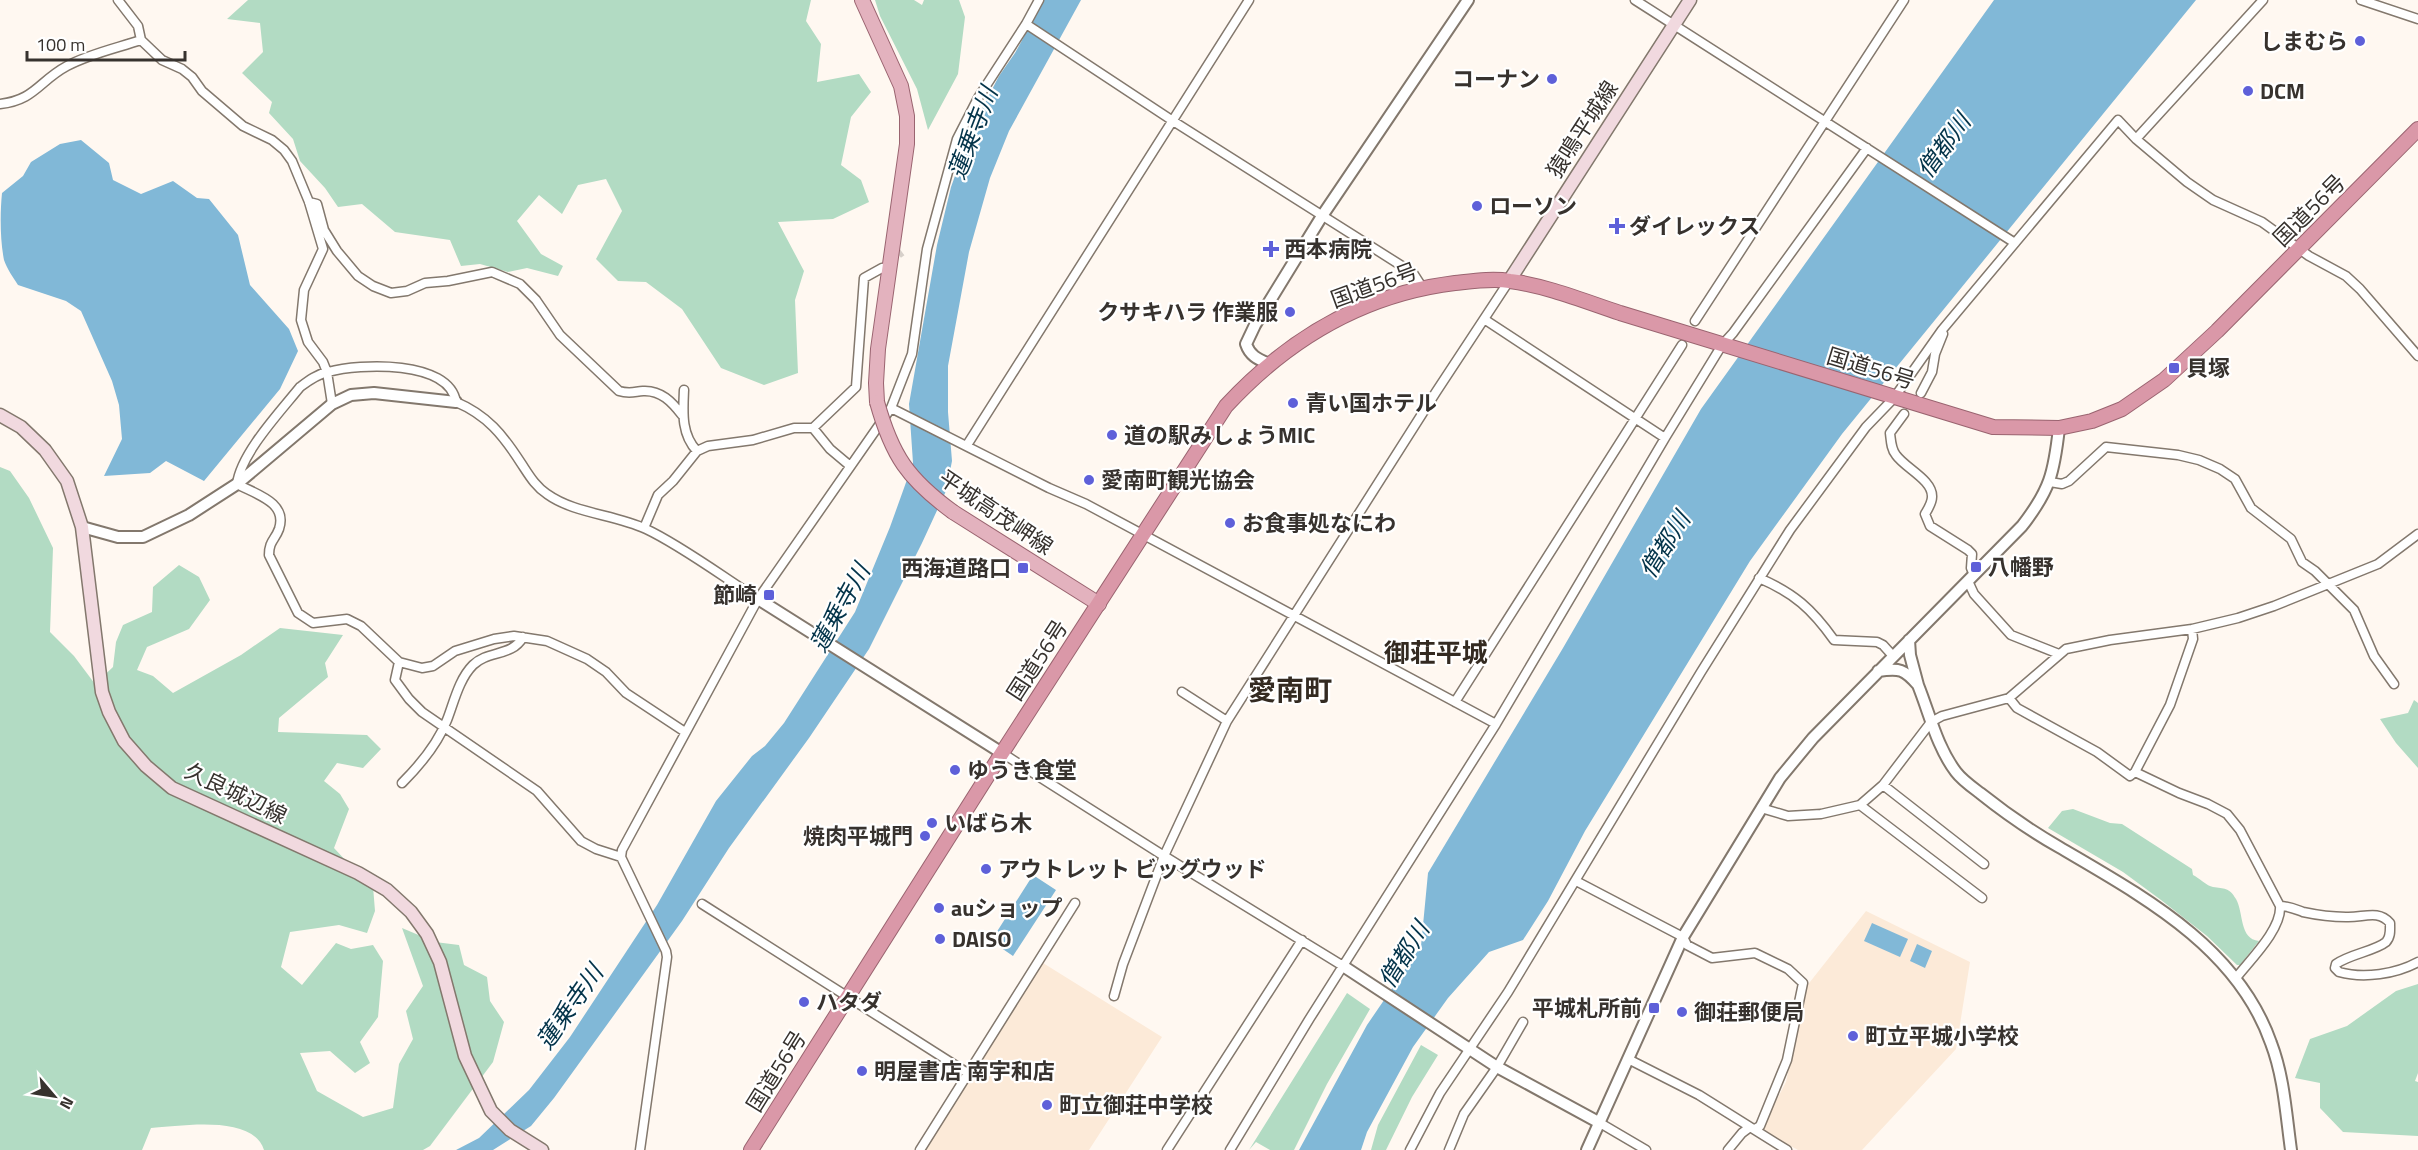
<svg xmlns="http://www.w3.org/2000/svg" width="2418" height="1150" font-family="'Titillium Web','Noto Sans JP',sans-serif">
  <rect width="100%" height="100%" fill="#fff8f1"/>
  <!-- built -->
  <path fill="#fcead8" d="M1866,911L1970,962L1956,1049L1862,1150H1798L1765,1132L1763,1126L1786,1082L1806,987Z
    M1043,963L1162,1037L1089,1150H922Z"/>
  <!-- green -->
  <path fill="#b2dbc3" d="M248,0H811L806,21L821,44L817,82L859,74L871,92L851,117L841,165L861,180L869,202L833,219L778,222L804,271L795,300L798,373L764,385L721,368L682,309L646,282L618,281L596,259L622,211L606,179L578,185L562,214L539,195L517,221L541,254L563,266L558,276L527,268L508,272L480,264L461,266L450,240L395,232L362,204L338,207L325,188L300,161L293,139L269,113L272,102L242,73L263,52L260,23L227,19Z
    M875,0H914L922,5L924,0H959L965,17L958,74L928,130L917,89L880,16Z
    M0,467L10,471L29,498L53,548L50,632L74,656L95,684L113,667L116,642L123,625L152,612L153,587L179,565L199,577L210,600L189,629L147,647L137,670L153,676L173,693L241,655L280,628L343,635L325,663L328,677L279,718L278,732L367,735L381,749L363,768L337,763L324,781L340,794L349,809L334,848L348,863L372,874L375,911L367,933L339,925L290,932L281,967L302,985L336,943L351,949L373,945L383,961L378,1017L360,1042L370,1063L355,1073L330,1051L300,1053L317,1091L363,1117L393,1108L399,1064L413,1039L406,1011L423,986L402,928L435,942L459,945L464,965L487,977L490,1001L504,1022L493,1062L430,1146L423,1150H264C253,1114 181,1126 151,1128L142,1150H0Z
    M2414,700L2418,703V768L2396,743L2380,719L2408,713Z
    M2073,809L2110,823L2122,824L2192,869L2193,875C2199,878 2207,886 2213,887C2224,889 2229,887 2236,899C2244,913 2239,939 2259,941L2240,965H2237L2207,936L2161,900L2123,872L2048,828L2062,811Z
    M2418,984V1073L2415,1081L2418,1082V1136L2343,1132L2320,1108V1083L2295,1078L2310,1039L2347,1026L2396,991Z
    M1347,993L1370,1009L1327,1084L1294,1150H1270L1256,1142L1249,1150Z
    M1421,1045L1438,1055L1412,1097L1386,1150H1371L1378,1125Z"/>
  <!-- water -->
  <path fill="#81b8d7" d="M1044,0H1081L1009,131L990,178L969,252L948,366V412L952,461L946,491L922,543L869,649L809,738L729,848L682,921L554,1098L531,1126L493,1150H456L479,1138L529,1090L570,1037L657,905L716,801L752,756L765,746L784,723L855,612L890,527L913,463L909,404L937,245L951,187L973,126L999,76L1015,53Z
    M1994,0H2196L1842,434L1750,561L1585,831L1548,901L1523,940L1489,952L1448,998L1413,1047L1367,1132L1361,1150H1299L1367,1025L1421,946L1428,873L1563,648L1701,409Z
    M81,140L109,163L113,180L141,194L173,181L197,198L209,199L238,235L250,285L289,329L298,351L280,389L204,481L166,461L150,473L104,476L122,439L119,405L112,381L81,311L66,301L18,285C13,277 7,269 4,260C0,240 0,213 2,193L23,176L31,162L60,144Z
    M1033,875L1056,890L1013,956L991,941Z
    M1872,923L1908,939L1900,957L1864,941Z
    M1917,944L1932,951L1925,968L1910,961Z"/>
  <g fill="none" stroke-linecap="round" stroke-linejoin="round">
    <!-- minor-tunnel -->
    <path stroke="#d7d0ca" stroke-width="8" stroke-dasharray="8 4" stroke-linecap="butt" d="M889,262L902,252"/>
    <defs>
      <path id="minor" d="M118,0L138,26L141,40L162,60L182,69L192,77L202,91L243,126L272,140L284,150L292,161L309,202L323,249L304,290L301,320L308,342L323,362L327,372L332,404
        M1635,0L2015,243
        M2361,0L2418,19
        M1026,24L1173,121L1413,273L1422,287
        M0,104C35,100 39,81 67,66C89,54 117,48 141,40
        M2136,139L2263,0
        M309,202L317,204L324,230L337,251L358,276L373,286L391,293L407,291L425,283L448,281L492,272L520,284L536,300L560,335L619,391C629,394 633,392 643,391C661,390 672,402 682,415
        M1695,321L1904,0
        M684,390C683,412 681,434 697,451
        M1921,393L1932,372L1935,354L1943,334
        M891,408L1049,488L1086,504L1496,724
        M1904,414L1890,433C1891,441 1891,449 1896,455C1905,468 1933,480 1932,497C1932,503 1928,509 1925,514L1930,526L1968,550L1972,554L1971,568L1974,575
        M813,428L856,387L864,278L882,268
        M1665,438L1722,345L1733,333L1867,148
        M967,445L1249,0
        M2050,482L2062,484L2069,481L2106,447L2178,455L2199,460L2220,469L2235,479L2251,508L2291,539L2302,562L2315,571L2354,610L2374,656L2394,684
        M644,528L658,495L673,481L697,451L708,446L753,440L794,428H813L830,449L849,465
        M1759,578C1794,593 1812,609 1834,640L1877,642L1883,645L1893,656
        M1968,581L1974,594L2011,635L2059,654
        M399,662L395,680L409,699L422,712L537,791L581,841L596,849L621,857
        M1182,692L1227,721
        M2009,698L2017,708L2097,752L2130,776L2135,772L2179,793L2208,804L2227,814L2240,830L2280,906C2282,929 2250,960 2236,978
        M1455,702L1682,345
        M685,732L626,693L606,672L587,659L547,641L514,636L494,639L455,651L433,666L422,668L399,662L361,626L347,619L313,623L298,613L269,555C269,541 275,540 279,529C288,502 255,494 237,484C241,453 280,412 300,387C308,381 317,374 328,372C360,363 449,360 456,402C487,415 503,435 521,463C529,475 535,486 547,494C575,514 614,514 646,529C682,546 723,577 758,599
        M1002,753L1164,856L1343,966
        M2135,772L2170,705L2193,639L2192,629
        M402,783C419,766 438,743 447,720C454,702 459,679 473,665C488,650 512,657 523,637
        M1883,785L1984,864
        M1860,805L1982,898
        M1761,808L1788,816L1821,814L1860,805L1883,785L1931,722L1942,716L2009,698L2066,649L2110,640L2192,629L2238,618L2274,606L2378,564L2418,534
        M1576,881L1683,937L1687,945L1712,958L1755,953L1788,969L1803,983L1787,1060L1760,1126L1755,1129
        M702,904L969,1074
        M2280,906C2289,906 2295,909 2303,912C2317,915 2332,917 2346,917C2363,918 2378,909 2390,923C2390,930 2391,937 2386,942C2375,951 2350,954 2336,964L2335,968L2339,972C2364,979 2396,974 2418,962
        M1114,996L1123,964L1164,856L1227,721L1436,392L1509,281
        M1628,1059L1699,1095L1787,1150
        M1600,1123L1646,1150
        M640,1150L667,957L666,951L621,857L622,850L758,599L891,408L912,354L927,249L957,139L978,98L1026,24L1039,0
        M920,1150L1075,903
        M1167,1150L1302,940
        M1230,1150L1310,1018L1496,724L1665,438L1484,319
        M1410,1150L1440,1093L1508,992L1701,672L1790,530L1866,427L1894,398L1942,330L2118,120L2136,139L2187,182L2213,200L2262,222L2309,256L2346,276L2360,289L2418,356
        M1449,1150L1464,1114L1497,1067L1523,1022
        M1728,1150L1742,1133L1750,1127"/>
      <path id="tertiary" d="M1269,364C1258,359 1250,356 1246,344L1255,325L1322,216L1468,0
        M82,527L118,537H143L189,515L237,484L332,404L351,395L374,393L456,402
        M758,599L1002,753
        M1878,671C1900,668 1904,669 1918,685L1910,655L1909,640
        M1918,685C1930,715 1937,747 1956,772C1962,780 1972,787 1980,793C2005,813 2031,831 2059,847C2142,896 2237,946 2271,1043C2284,1077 2286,1114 2291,1150
        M1343,966L1497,1067L1600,1123
        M1587,1150L1683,937L1780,778L1813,738L2022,526C2050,490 2054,473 2059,428"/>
      <path id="secondary" d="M1509,281L1690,0
        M0,415L21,427L45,450L67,481L82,527L102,692L109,712L124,741L146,766L172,788L358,873L387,890L411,912L427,934L440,962L465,1056L491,1111L510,1130L542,1150"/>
      <path id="primary" d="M862,0L901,86L907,116V144L878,349L876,383L877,402
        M953,512L1099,604"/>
      <path id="trunk" d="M751,1150L1002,753L1226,406C1288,339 1364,294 1455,283C1473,281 1492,278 1510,281C1547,286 1584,301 1620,313L1993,427L2059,428L2092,421L2122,409L2164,380L2217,331L2418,129"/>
    </defs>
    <!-- minor casing -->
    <use href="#minor" stroke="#83786d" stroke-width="11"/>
    <!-- tertiary casing -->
    <use href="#tertiary" stroke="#83786d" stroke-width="14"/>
    <!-- secondary casing -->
    <use href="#secondary" stroke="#83786d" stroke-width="15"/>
    <!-- primary casing -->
    <use href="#primary" stroke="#9a6470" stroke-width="16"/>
    <!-- trunk casing -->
    <use href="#trunk" stroke="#9a6470" stroke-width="16"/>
    <!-- minor -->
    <use href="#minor" stroke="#fff" stroke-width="8"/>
    <!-- tertiary -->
    <use href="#tertiary" stroke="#fff" stroke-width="10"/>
    <!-- secondary -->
    <use href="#secondary" stroke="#f1d9df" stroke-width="12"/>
    <!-- primary -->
    <use href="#primary" stroke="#e3b2be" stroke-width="14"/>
    <!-- trunk -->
    <use href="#trunk" stroke="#da98a8" stroke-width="14"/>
    <defs>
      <path id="primary-bridge" d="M877,402C892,456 908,479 953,512"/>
    </defs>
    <!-- primary-bridge casing -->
    <use href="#primary-bridge" stroke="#9a6470" stroke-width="16" stroke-linecap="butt"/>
    <!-- primary-bridge -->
    <use href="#primary-bridge" stroke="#e3b2be" stroke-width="14"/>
  </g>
  <!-- markers -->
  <g fill="#5e60d9" stroke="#fff" stroke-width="2">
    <circle cx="2360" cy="41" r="6"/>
    <circle cx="1552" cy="79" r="6"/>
    <circle cx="2248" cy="91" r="6"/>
    <circle cx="1477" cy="206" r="6"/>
    <path d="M1614 217h6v6h6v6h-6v6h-6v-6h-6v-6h6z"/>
    <path d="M1268 240h6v6h6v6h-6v6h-6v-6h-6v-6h6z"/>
    <circle cx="1290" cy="312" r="6"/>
    <rect x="2168" y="362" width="12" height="12" rx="3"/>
    <circle cx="1293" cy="403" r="6"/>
    <circle cx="1112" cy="435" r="6"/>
    <circle cx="1089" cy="480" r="6"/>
    <circle cx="1230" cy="523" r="6"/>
    <rect x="1970" y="561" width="12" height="12" rx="3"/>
    <rect x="1017" y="562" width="12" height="12" rx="3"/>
    <rect x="763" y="589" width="12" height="12" rx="3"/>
    <circle cx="955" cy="770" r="6"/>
    <circle cx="932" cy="823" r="6"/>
    <circle cx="925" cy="836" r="6"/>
    <circle cx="986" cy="869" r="6"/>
    <circle cx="939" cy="908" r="6"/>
    <circle cx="940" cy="939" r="6"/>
    <circle cx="804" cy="1002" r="6"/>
    <rect x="1648" y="1002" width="12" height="12" rx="3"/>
    <circle cx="1682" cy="1012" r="6"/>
    <circle cx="1853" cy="1036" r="6"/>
    <circle cx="862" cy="1071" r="6"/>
    <circle cx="1047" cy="1105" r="6"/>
  </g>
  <g text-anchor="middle" stroke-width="4.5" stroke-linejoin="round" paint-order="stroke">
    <!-- poi labels -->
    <g font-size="22" font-weight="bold" fill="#37322e" stroke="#fff" text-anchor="start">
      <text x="2348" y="49" text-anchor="end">しまむら</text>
      <text x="1540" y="87" text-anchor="end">コーナン</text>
      <text x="2260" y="99">DCM</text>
      <text x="1489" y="214">ローソン</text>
      <text x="1629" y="234">ダイレックス</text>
      <text x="1284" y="257">西本病院</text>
      <text x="1278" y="320" text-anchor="end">クサキハラ 作業服</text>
      <text x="2186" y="376">貝塚</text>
      <text x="1305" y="411">青い国ホテル</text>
      <text x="1124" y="443">道の駅みしょうMIC</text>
      <text x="1101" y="488">愛南町観光協会</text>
      <text x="1242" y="531">お食事処なにわ</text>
      <text x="1988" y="575">八幡野</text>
      <text x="1011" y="576" text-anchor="end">西海道路口</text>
      <text x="757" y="603" text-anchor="end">節崎</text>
      <text x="967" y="778">ゆうき食堂</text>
      <text x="944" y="831">いばら木</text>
      <text x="913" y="844" text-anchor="end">焼肉平城門</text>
      <text x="998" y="877">アウトレット ビッグウッド</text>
      <text x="951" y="916">auショップ</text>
      <text x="952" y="947">DAISO</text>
      <text x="816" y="1010">ハタダ</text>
      <text x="1642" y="1016" text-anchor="end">平城札所前</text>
      <text x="1694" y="1020">御荘郵便局</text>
      <text x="1865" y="1044">町立平城小学校</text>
      <text x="874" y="1079">明屋書店 南宇和店</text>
      <text x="1059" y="1113">町立御荘中学校</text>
    </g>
    <!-- street labels -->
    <g font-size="22" fill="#37322e" stroke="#fff">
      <text transform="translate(1582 129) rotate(-57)" y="8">猿鳴平城線</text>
      <text transform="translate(2309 210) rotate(-45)" y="8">国道56号</text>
      <text transform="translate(1374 285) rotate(-20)" y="8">国道56号</text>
      <text transform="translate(1871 368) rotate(17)" y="8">国道56号</text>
      <text transform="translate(996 512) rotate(34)" y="8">平城高茂岬線</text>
      <text transform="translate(1037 660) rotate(-57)" y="8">国道56号</text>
      <text transform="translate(236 793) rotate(26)" y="8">久良城辺線</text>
      <text transform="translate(776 1071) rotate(-58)" y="8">国道56号</text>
    </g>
    <!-- water labels -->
    <g font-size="24" font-style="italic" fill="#04344a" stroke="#fff">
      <text transform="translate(973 133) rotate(-69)" y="8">蓮乗寺川</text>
      <text transform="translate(1944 146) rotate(-54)" y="8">僧都川</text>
      <text transform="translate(1665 545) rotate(-58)" y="8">僧都川</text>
      <text transform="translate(840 608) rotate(-61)" y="8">蓮乗寺川</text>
      <text transform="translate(1404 955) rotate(-58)" y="8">僧都川</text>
      <text transform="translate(570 1007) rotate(-55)" y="8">蓮乗寺川</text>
    </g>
    <!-- quarter labels -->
    <g font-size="26" font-weight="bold" fill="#332a21" stroke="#fff">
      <text x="1436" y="662">御荘平城</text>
    </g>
    <!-- district labels -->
    <g font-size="28" font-weight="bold" fill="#332a21" stroke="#fff">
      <text x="1290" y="700">愛南町</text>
    </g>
  </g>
  <!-- north arrow -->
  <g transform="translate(54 1096) rotate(119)" stroke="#ffffff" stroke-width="4.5" paint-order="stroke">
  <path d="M0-4.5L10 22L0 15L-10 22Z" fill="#37322e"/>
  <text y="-9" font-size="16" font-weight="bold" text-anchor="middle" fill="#37322e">N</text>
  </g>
  <!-- scale -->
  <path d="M27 51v9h158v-9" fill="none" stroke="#37322e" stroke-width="3"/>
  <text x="36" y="51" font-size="18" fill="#37322e" stroke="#ffffff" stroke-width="4.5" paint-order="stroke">100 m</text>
</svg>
